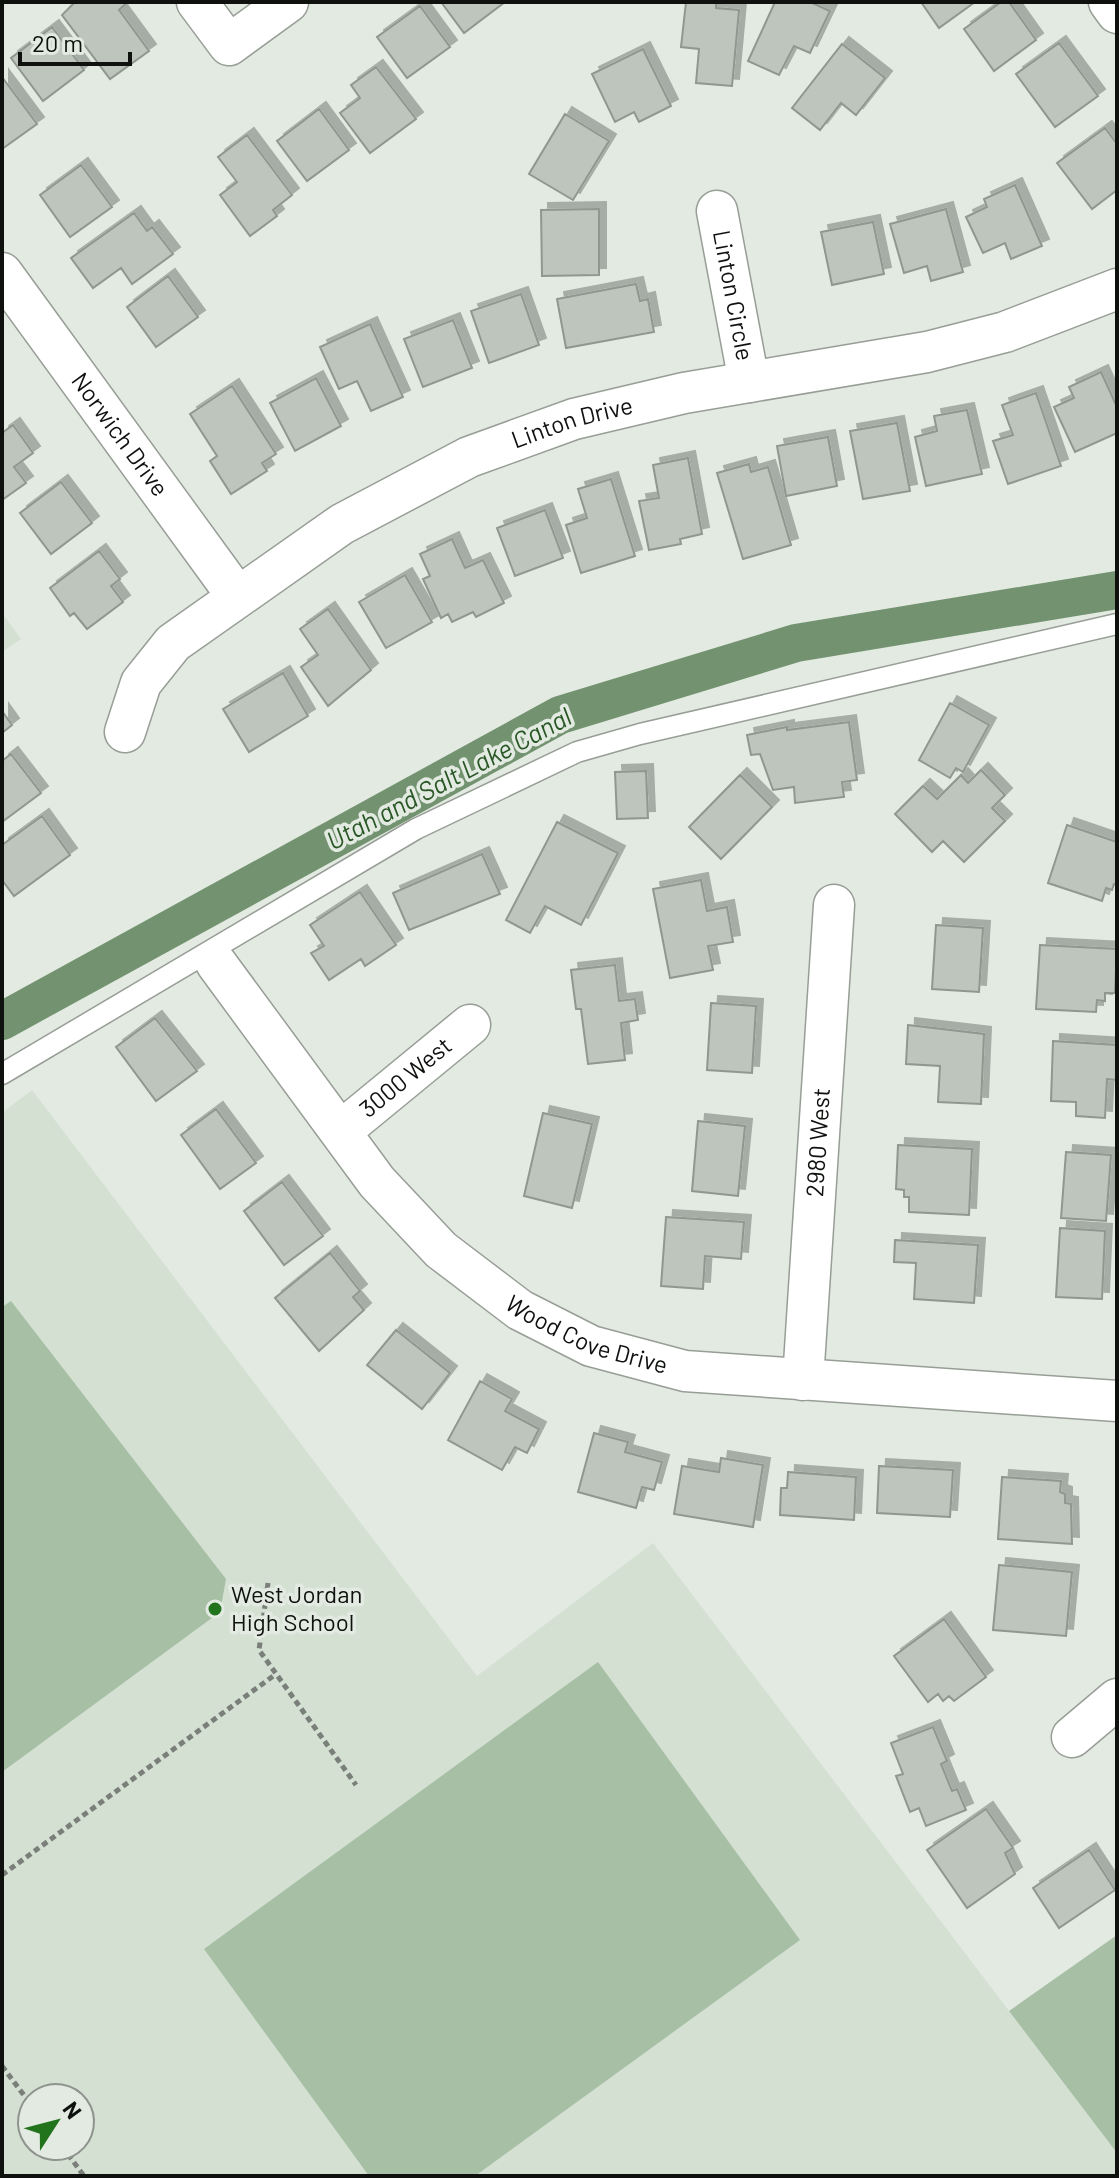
<svg xmlns="http://www.w3.org/2000/svg" width="1119" height="2178" font-family="Barlow,sans-serif">
  <defs>
    <filter id="shadow"><feDropShadow dx="7" dy="-7" stdDeviation="0" flood-color="#0004"/></filter>
  </defs>
  <rect width="100%" height="100%" fill="#e3eae2"/>
  <!-- built -->
  <path fill="#d3e0d2" fill-rule="evenodd" d="M2,613L21,639L2,652Z
    M32,1090L477,1676L653,1543L1117,2153V2176H2V1113ZM32,2098H80V2146H32Z"/>
  <!-- green -->
  <path fill="#a7bfa5" d="M11,1301L226,1579L220,1612L2,1772V1307Z
    M598,1662L800,1940L475,2176H369L204,1949Z
    M1117,1935V2153L1009,2011Z"/>
  <g fill="none" stroke-linecap="round" stroke-linejoin="round">
    <!-- canal -->
    <path stroke="#739370" stroke-width="38" d="M2,1021L560,715L796,643L1117,590"/>
  </g>
  <!-- building -->
  <path fill="#bdc5bc" stroke="#919790" stroke-width="2" filter="url(#shadow)" d="M75,2H128L119,10L149,51L110,79L62,15Z
    M441,2H505L464,33Z
    M686,2H716V8L739,10L732,86L696,83L699,49L681,47Z
    M775,2H810L830,11L810,53L794,46L779,75L748,61Z
    M921,2H975L939,28Z
    M1001,2H1009L1036,40L994,71L964,29Z
    M420,6L450,47L407,78L377,37Z
    M52,27L84,70L43,101L11,58Z
    M1059,43L1098,96L1055,127L1016,74Z
    M842,44L885,78L856,115L841,103L820,130L792,108Z
    M643,49L671,106L639,122L634,112L615,122L592,74Z
    M376,67L416,119L370,153L340,113L360,98L351,85Z
    M2,77L37,124L2,149Z
    M319,109L349,150L307,181L277,141Z
    M565,114L609,141L573,200L529,174Z
    M1105,128L1117,144V190L1092,209L1057,163Z
    M247,135L292,195L273,210L277,216L250,236L220,195L237,182L218,157Z
    M81,165L112,207L70,237L40,195Z
    M1015,185L1042,246L1011,259L1005,243L983,253L966,217L987,207L984,199Z
    M599,209V275L542,276L541,210Z
    M946,209L963,272L931,281L927,266L904,273L890,224Z
    M134,213L147,231L152,227L173,254L132,284L121,268L93,288L71,258Z
    M873,222L884,274L832,285L821,232Z
    M168,276L198,317L156,347L127,307Z
    M636,284L640,301L648,299L654,332L566,348L557,299Z
    M521,294L539,345L489,363L471,311Z
    M453,320L472,368L423,387L404,339Z
    M370,324L403,397L371,411L357,381L339,389L320,347Z
    M1101,372L1117,407V433L1075,452L1054,407L1074,398L1069,387Z
    M316,378L341,426L295,451L270,403Z
    M232,386L276,454L262,463L267,471L231,494L210,461L217,456L190,414Z
    M1036,393L1061,466L1008,484L993,441L1013,435L1002,405Z
    M967,410L982,474L926,486L915,437L937,431L934,416Z
    M897,423L910,491L863,499L850,431Z
    M13,425L33,453L14,467L26,483L2,500V433Z
    M828,437L837,486L786,496L777,446Z
    M688,458L702,534L680,539L681,544L649,550L639,501L659,498L653,465Z
    M749,464L751,472L768,467L791,545L743,559L717,473Z
    M611,479L635,556L581,573L566,525L587,518L578,489Z
    M61,482L92,523L51,554L20,513Z
    M545,510L563,558L515,576L497,528Z
    M452,539L465,568L483,560L504,603L476,617L473,612L452,622L448,614L441,618L423,579L430,576L420,554Z
    M99,551L120,579L111,586L123,602L87,629L74,613L70,616L50,588Z
    M405,575L432,622L386,648L359,602Z
    M328,609L371,670L328,706L301,667L318,655L300,629Z
    M283,673L308,716L249,752L223,709Z
    M950,703L989,725L963,772L956,768L950,778L919,760Z
    M2,711L12,725L2,733Z
    M849,722L857,780L842,782L844,797L795,803L794,787L773,790L760,754L751,755L747,735L787,727V730Z
    M11,754L41,793L2,822V761Z
    M981,770L1005,795L992,808L1005,821L964,862L943,841L932,852L895,814L923,786L937,799L961,775L968,783Z
    M646,771L648,818L617,819L615,772Z
    M740,775L772,807L721,859L689,827Z
    M42,816L70,855L14,896L2,880V845Z
    M557,822L618,853L581,925L545,906L530,933L506,920Z
    M1067,825L1117,842V885L1114,884L1112,890L1106,888L1102,901L1048,883Z
    M482,854L500,894L409,930L393,893Z
    M701,880L707,911L727,907L733,942L708,946L713,970L670,978L653,889Z
    M360,892L396,945L365,966L361,959L329,980L311,953L324,946L310,925Z
    M936,925L983,928L979,992L932,989Z
    M1040,945L1117,949L1115,993H1105V1001L1097,1000L1096,1012L1036,1009Z
    M615,965L619,1001L635,999L638,1020L621,1023L625,1060L588,1064L581,1009H576L571,970Z
    M711,1003L756,1006L752,1073L707,1070Z
    M155,1018L197,1071L156,1101L116,1047Z
    M908,1025L984,1034L981,1104L938,1102L940,1066L906,1064Z
    M1053,1041L1117,1045V1080L1107,1079L1105,1118L1076,1116V1102L1051,1101Z
    M216,1109L256,1163L220,1189L181,1135Z
    M543,1113L592,1124L572,1208L524,1196Z
    M698,1121L745,1126L738,1196L692,1191Z
    M898,1145L972,1149L969,1215L909,1212V1197H904V1190L896,1189Z
    M1066,1152L1111,1155L1106,1221L1061,1218Z
    M282,1182L323,1236L284,1265L244,1211Z
    M666,1217L744,1222L741,1259L705,1256L703,1289L661,1286Z
    M1060,1228L1105,1231L1102,1299L1056,1297Z
    M895,1240L978,1245L974,1303L914,1299L916,1263L894,1262Z
    M330,1253L360,1291L353,1297L364,1310L319,1351L275,1298Z
    M396,1330L450,1373L422,1409L367,1365Z
    M480,1381L512,1399L505,1411L539,1429L527,1453L515,1447L502,1470L448,1440Z
    M594,1433L628,1442L625,1452L662,1462L654,1490L642,1487L636,1508L578,1492Z
    M721,1458L763,1465L753,1527L674,1514L682,1466L719,1472Z
    M879,1466L953,1470L950,1517L877,1513Z
    M788,1472L856,1477L854,1520L780,1515L781,1488H787Z
    M1002,1477L1061,1481L1060,1492L1065,1494V1503L1071,1504L1072,1544L998,1539Z
    M999,1565L1072,1572L1066,1636L993,1630Z
    M944,1619L986,1677L954,1701L949,1696L943,1701L938,1694L928,1702L894,1656Z
    M933,1727L947,1761L941,1764L952,1791L957,1789L966,1810L926,1826L919,1808L910,1812L896,1776L903,1774L891,1743Z
    M986,1809L1013,1848L1005,1853L1015,1874L967,1908L927,1850Z
    M1089,1850L1115,1890L1059,1928L1033,1888Z"/>
  <g fill="none" stroke-linecap="round" stroke-linejoin="round">
    <defs>
      <path id="service" d="M2,1074L416,829L577,752L640,734L1117,624"/>
      <g id="minor">
        <path d="M197,2L229,45L288,2"/>
        <path d="M1109,2L1117,13"/>
        <path id="s1" d="M717,211L749,382"/>
        <path id="s2" d="M2,273L237,596"/>
        <path id="s3" d="M125,732L141,683L173,643L342,524L469,457L574,419L684,393L927,352L1005,332L1117,289"/>
        <path id="s4" d="M216,963L377,1182L441,1250L520,1310L591,1346L685,1371L1117,1401"/>
        <path id="s5" d="M341,1131L470,1025"/>
        <path id="s6" d="M803,1380L834,905"/>
        <path d="M1072,1737L1117,1699"/>
      </g>
    </defs>
    <!-- service casing -->
    <use href="#service" stroke="#979e96" stroke-width="23"/>
    <!-- minor casing -->
    <use href="#minor" stroke="#979e96" stroke-width="43"/>
    <!-- path -->
    <path stroke="#7a7f7a" stroke-width="5" stroke-dasharray="6 4" stroke-linecap="butt" d="M268,1583L259,1650L356,1785
      M2,1875L276,1674
      M2,2066L32,2106
      M62,2146L84,2176"/>
    <!-- service -->
    <use href="#service" stroke="#fff" stroke-width="20"/>
    <!-- minor -->
    <use href="#minor" stroke="#fff" stroke-width="40"/>
  </g>
  <!-- markers -->
  <circle fill="#21731c" stroke="#e3eae2" stroke-width="3" cx="215" cy="1609" r="8"/>
  <g text-anchor="middle" stroke-width="7" stroke-linejoin="round" paint-order="stroke">
    <!-- street labels -->
    <g font-size="24" fill="#0e110e" stroke="#e3eae2">
      <text dy="8" stroke="none"><textPath href="#s1" startOffset="86">Linton Circle</textPath></text>
      <text dy="8" stroke="none"><textPath href="#s3" startOffset="562">Linton Drive</textPath></text>
      <text dy="8" stroke="none"><textPath href="#s2" startOffset="200">Norwich Drive</textPath></text>
      <text dy="8" stroke="none"><textPath href="#s5" startOffset="84">3000 West</textPath></text>
      <text dy="8" stroke="none"><textPath href="#s6" startOffset="238">2980 West</textPath></text>
      <text dy="8" stroke="none"><textPath href="#s4" startOffset="536">Wood Cove Drive</textPath></text>
    </g>
    <!-- poi labels -->
    <g font-size="24" fill="#0e110e" stroke="#e3eae2" text-anchor="start">
      <text x="231" y="1603">West Jordan<tspan x="231" dy="28">High School</tspan></text>
    </g>
    <!-- water labels -->
    <g font-size="26" font-style="italic" fill="#295725" stroke="#e3eae2">
      <text transform="translate(449 779) rotate(-28)" y="9">Utah and Salt Lake Canal</text>
    </g>
  </g>
  <!-- border -->
  <rect width="1119" height="2178" fill="none" stroke="#0e110e" stroke-width="8"/>
  <!-- north arrow -->
  <g transform="translate(56 2122) rotate(54)"><circle r="38" fill="#e3eae2" stroke="#8e938d" stroke-width="2"/>
  <path d="M0-6L14 30L0 20L-14 30Z" fill="#21731c"/>
  <text y="-12" font-size="22" font-weight="bold" text-anchor="middle" fill="#0e110e">N</text>
  </g>
  <!-- scale -->
  <path d="M20 52v12h110v-12" fill="none" stroke="#0e110e" stroke-width="4"/>
  <text x="32" y="52" font-size="24" fill="#0e110e" stroke="#e3eae2" stroke-width="6" paint-order="stroke">20 m</text>
</svg>
